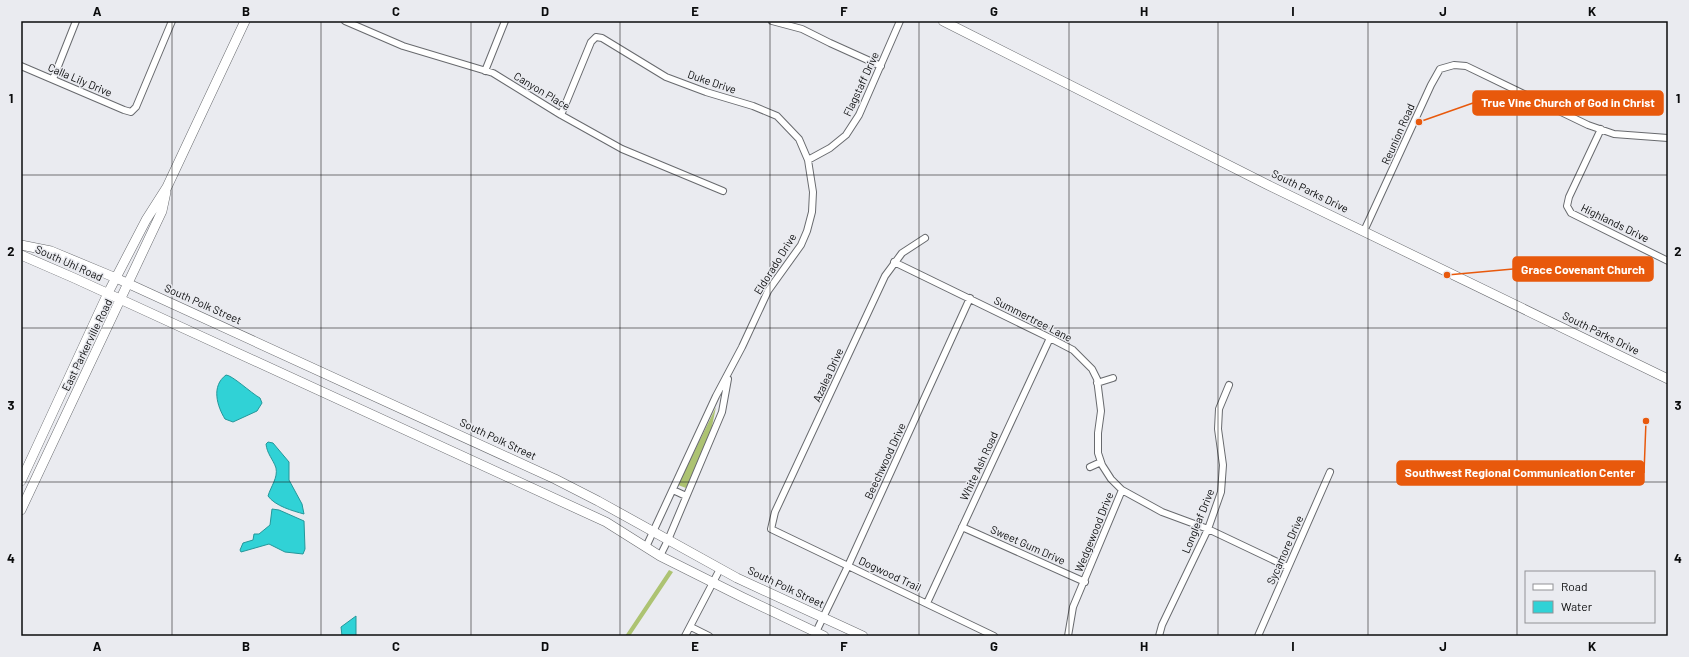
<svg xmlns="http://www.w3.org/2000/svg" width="1689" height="657" font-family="Barlow,sans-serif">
  <rect width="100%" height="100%" fill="#eaebf0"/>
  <!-- green -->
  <path fill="#adc372" d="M716,407L711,431L686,488L678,485Z
    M669,570L673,572L630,636H625Z"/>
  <!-- water -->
  <path fill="#30d2d6" stroke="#25979a" d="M226,375C232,375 251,393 260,398L262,403L257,411L233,422L225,419C217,406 211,386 226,375Z
    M268,442L273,443L289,462V480L302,504L304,514C293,511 275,506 268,496C271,486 278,478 276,468C273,459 267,454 266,444Z
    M272,509L279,510L304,521L305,549L303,554L285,552L269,544L241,552L240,550L243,543L253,540L254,534H259L270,525Z
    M356,616V636H342L341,627Z"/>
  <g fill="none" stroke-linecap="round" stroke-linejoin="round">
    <defs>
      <path id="street" d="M345,21L403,46L493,73L561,115L622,149L723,191
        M772,21L802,29L830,43L881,66
        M21,66L124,110L131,112L136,107L172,21
        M485,71L505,21
        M53,79L76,21
        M561,115L591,42L596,37L602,38L666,77L706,92L753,106L777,116L799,139L808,160L813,192L812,212L807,231L801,245L768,291L742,347L716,396L646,547
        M1601,129L1569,197L1567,206L1571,213L1668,261
        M808,160L830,148L846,135L859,115L900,21
        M1364,231L1431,85L1440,69L1454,65L1466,66L1588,125L1614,134L1668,138
        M925,238L902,253L885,276L775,512L771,529L994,636
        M894,262L1050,338L1073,350L1092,369L1097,379L1101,411L1098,433V453L1102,465L1111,479L1122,490L1162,512L1208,529L1288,567
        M1097,383L1113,378
        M1090,467L1101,462
        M673,490L686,496
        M962,527L1085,582
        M660,556L668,540L722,412L728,379
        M927,603L1050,338
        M691,627L709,636
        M816,632L848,566L970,298
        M685,636L720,569
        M1068,636L1073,607L1122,490
        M1159,636L1162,625L1208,529L1221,492L1223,465L1218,429L1219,409L1229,385
        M1258,636L1330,472"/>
      <path id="secondary" d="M943,21L1266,184L1668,379
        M21,245L51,251L116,278L555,479L598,501L737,578L863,636
        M21,255L74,278L606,522L660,556L742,597L824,636
        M21,481L108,293L146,220L167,187L245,21
        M21,510L162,211L166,192"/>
    </defs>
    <!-- street casing -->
    <use href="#street" stroke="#686a6e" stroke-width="8"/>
    <!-- secondary casing -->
    <use href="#secondary" stroke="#686a6e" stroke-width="10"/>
    <!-- street -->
    <use href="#street" stroke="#fff" stroke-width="6"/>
    <!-- secondary -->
    <use href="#secondary" stroke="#fff" stroke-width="9"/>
  </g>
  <!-- grid -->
  <path fill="none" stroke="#0b0c0d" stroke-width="1" stroke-opacity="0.55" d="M172,21V636M321,21V636M471,21V636M620,21V636M770,21V636M919,21V636M1069,21V636M1218,21V636M1368,21V636M1517,21V636M21,175H1668M21,328H1668M21,482H1668"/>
  <g text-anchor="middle" stroke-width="3" stroke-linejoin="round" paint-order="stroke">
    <!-- street labels -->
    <g font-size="11" fill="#0b0c0d" stroke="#eaebf0">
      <text transform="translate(80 80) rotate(23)" y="4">Calla Lily Drive</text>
      <text transform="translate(712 82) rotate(19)" y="4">Duke Drive</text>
      <text transform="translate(861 84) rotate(-65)" y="4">Flagstaff Drive</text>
      <text transform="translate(542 91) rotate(31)" y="4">Canyon Place</text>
      <text transform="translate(1398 134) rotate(-66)" y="4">Reunion Road</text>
      <text transform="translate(1310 191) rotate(26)" y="4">South Parks Drive</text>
      <text transform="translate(1615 223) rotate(26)" y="4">Highlands Drive</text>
      <text transform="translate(69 263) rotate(24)" y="4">South Uhl Road</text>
      <text transform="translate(775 264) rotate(-58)" y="4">Eldorado Drive</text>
      <text transform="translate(203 304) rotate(24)" y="4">South Polk Street</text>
      <text transform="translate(1033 319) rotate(27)" y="4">Summertree Lane</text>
      <text transform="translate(1601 333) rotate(26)" y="4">South Parks Drive</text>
      <text transform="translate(87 345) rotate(-64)" y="4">East Parkerville Road</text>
      <text transform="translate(828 375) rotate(-65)" y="4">Azalea Drive</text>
      <text transform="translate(498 439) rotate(25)" y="4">South Polk Street</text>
      <text transform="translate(885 461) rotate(-65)" y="4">Beechwood Drive</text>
      <text transform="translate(979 466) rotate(-65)" y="4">White Ash Road</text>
      <text transform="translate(1198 521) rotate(-68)" y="4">Longleaf Drive</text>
      <text transform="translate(1094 532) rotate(-68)" y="4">Wedgewood Drive</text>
      <text transform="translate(1028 545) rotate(24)" y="4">Sweet Gum Drive</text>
      <text transform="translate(1285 550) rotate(-66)" y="4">Sycamore Drive</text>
      <text transform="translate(890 574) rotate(25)" y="4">Dogwood Trail</text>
      <text transform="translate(786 587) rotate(25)" y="4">South Polk Street</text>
    </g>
  </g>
  <!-- callouts -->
  <path fill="none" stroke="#e8590c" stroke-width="1.5" d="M1419 122L1473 103M1447 275L1513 269M1646 421L1644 473"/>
  <g fill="#e8590c" stroke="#eaebf0" stroke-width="1.5">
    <circle cx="1419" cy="122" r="4"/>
    <circle cx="1447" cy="275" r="4"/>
    <circle cx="1646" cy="421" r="4"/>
  </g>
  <g fill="#e8590c" stroke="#e8590c" stroke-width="1.5">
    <rect x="1473" y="91" width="190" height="24" rx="4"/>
    <rect x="1513" y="257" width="140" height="24" rx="4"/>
    <rect x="1397" y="461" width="247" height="24" rx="4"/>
  </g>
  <g font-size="12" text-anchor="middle" font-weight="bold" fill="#fff">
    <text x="1568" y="107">True Vine Church of God in Christ</text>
    <text x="1583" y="274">Grace Covenant Church</text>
    <text x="1520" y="477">Southwest Regional Communication Center</text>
  </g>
  <!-- border -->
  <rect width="1689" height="657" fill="none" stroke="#eaebf0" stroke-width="44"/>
  <!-- legend -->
  <rect x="1525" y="571" width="130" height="52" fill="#eaebf0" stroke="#919295"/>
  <rect x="1533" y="584" width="20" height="6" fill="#ffffff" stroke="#919295"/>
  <text x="1561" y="591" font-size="12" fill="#0b0c0d">Road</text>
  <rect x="1533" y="601" width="20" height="12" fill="#30d2d6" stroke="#919295"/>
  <text x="1561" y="611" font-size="12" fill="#0b0c0d">Water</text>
  <rect x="22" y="22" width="1645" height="613" fill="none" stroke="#0b0c0d" stroke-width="1.5"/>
  <g font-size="13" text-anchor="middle" font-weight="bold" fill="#0b0c0d">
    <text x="97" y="16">A</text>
    <text x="246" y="16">B</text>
    <text x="396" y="16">C</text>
    <text x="545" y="16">D</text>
    <text x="695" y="16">E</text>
    <text x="844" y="16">F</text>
    <text x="994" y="16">G</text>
    <text x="1144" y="16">H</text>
    <text x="1293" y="16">I</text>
    <text x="1443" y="16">J</text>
    <text x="1592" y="16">K</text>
    <text x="11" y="103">1</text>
    <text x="1678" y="103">1</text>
    <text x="11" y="256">2</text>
    <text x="1678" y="256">2</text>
    <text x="11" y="410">3</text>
    <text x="1678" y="410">3</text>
    <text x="11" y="563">4</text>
    <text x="1678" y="563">4</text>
    <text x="97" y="651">A</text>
    <text x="246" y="651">B</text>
    <text x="396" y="651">C</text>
    <text x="545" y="651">D</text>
    <text x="695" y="651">E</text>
    <text x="844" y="651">F</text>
    <text x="994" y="651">G</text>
    <text x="1144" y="651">H</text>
    <text x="1293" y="651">I</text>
    <text x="1443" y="651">J</text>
    <text x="1592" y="651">K</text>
  </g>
</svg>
